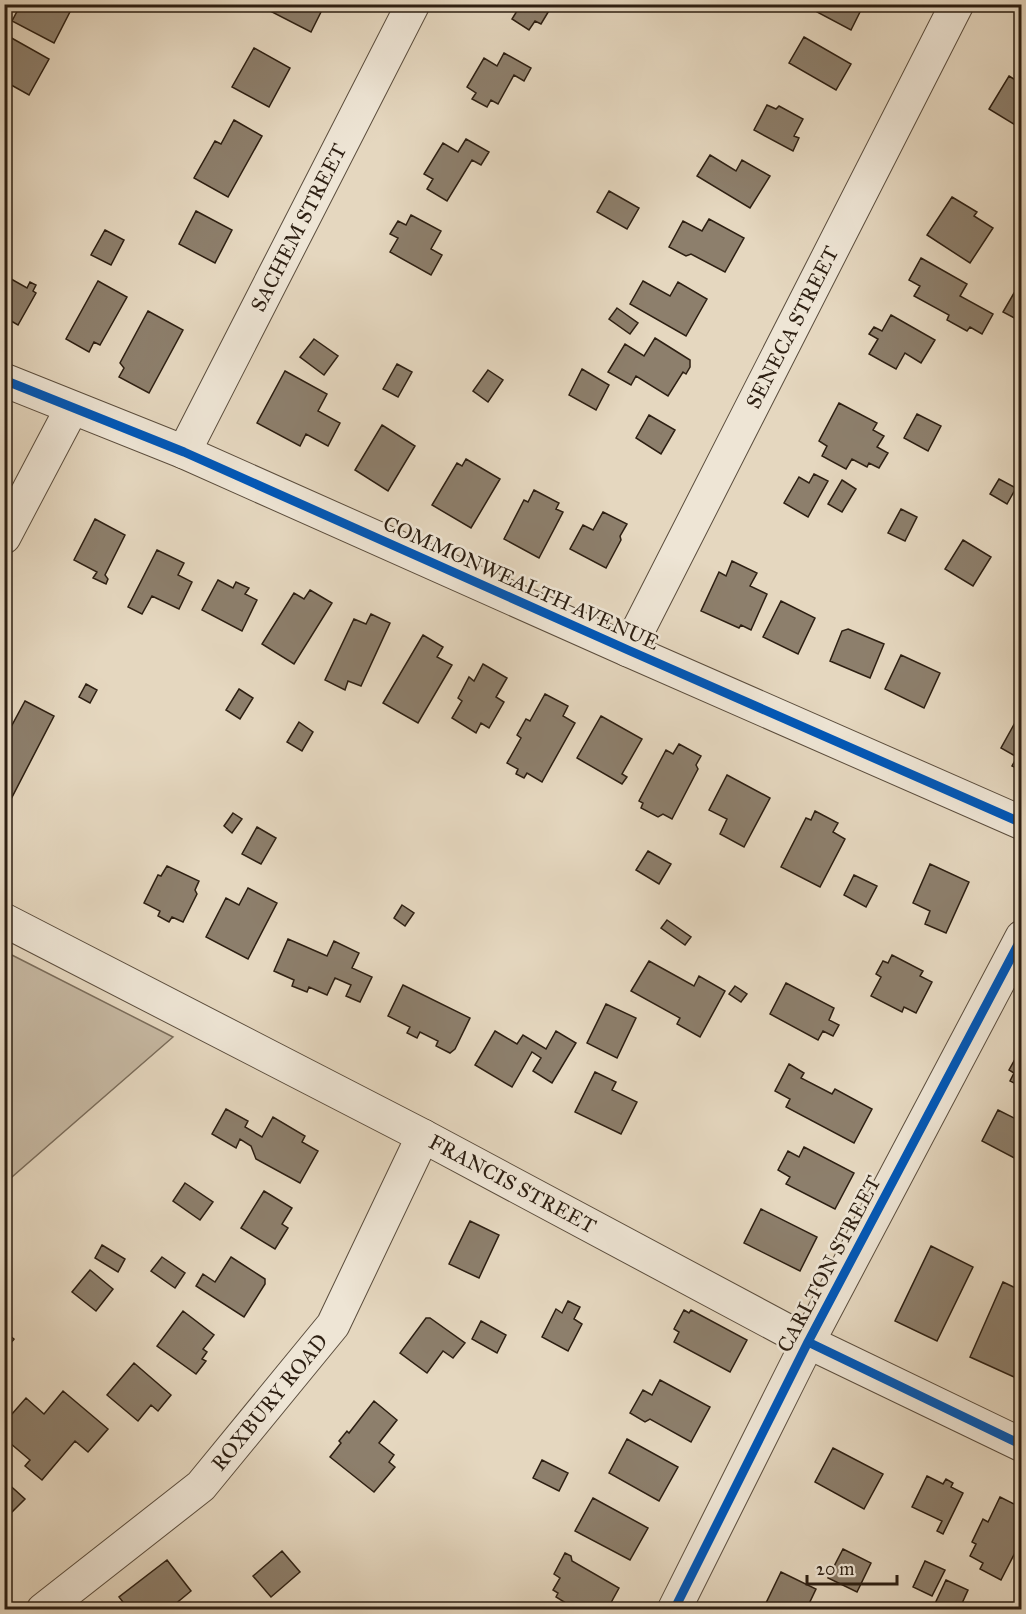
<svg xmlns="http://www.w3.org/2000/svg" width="1026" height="1614" font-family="'IM FELL Great Primer',serif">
  <rect width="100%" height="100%" fill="#e5d7bf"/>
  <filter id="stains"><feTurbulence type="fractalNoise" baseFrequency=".00333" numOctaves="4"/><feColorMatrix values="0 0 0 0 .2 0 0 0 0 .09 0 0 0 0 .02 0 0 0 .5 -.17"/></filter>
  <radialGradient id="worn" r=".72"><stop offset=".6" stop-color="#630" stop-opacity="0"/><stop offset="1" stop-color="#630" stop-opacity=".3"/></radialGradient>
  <!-- green -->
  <path fill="#c6b8a2" stroke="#7a6c5a" stroke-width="1.5" d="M4,951L173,1037L5,1183H4Z"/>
  <!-- building -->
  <path fill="#8d7f6c" stroke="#2d1f12" stroke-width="1.5" d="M21,4H74L54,43L12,21Z
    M274,4H325L311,32L270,11Z
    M553,4L541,24L535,21L529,30L512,19L517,11L509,5Z
    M821,4H864L851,30L817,12Z
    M8,36L49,59L29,95L4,81V42Z
    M804,37L851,64L836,90L789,63Z
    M254,48L290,68L269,107L232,87Z
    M504,53L531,68L524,81L514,75L498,104L491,100L487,107L472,99L476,93L467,87L484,58L497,66Z
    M1009,76L1022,84V129L989,109Z
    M767,105L776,109L779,106L803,119L794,136L799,138L793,151L754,130Z
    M234,120L262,136L228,197L194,178L215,141L221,144Z
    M466,139L489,152L481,165L472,160L447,201L427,189L433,179L424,174L443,143L458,152Z
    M710,155L736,171L742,160L770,176L750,208L697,176Z
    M609,191L639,208L627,229L597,212Z
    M952,197L977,212L974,216L993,228L970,263L927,235Z
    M196,211L232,230L215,263L179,244Z
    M411,215L441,231L431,249L442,255L431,275L390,252L398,238L390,234L398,221L406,225Z
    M709,219L744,238L725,272L691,254L686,256L669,247L683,221L702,231Z
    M105,230L124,240L111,265L91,255Z
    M921,258L967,284L960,296L993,314L982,334L970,327L967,331L947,320L949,315L914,296L920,286L909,280Z
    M4,275L27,288L30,282L36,285L33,291L36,293L18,325L4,317Z
    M98,281L127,297L100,345L94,342L89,352L66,339Z
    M643,281L670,296L678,282L707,299L686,336L630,304Z
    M1014,293L1022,297V322L1003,312Z
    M617,308L638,323L630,334L609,319Z
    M148,311L183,330L149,393L119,377L124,368L120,363Z
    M891,315L935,340L921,363L905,353L896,369L869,354L878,339L869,334L874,327L882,331Z
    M655,338L690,360V367L686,374L683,372L668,396L636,376L631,385L608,372L625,344L644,356Z
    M314,339L338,356L324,375L300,357Z
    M397,364L412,372L398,397L383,389Z
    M582,369L609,385L596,410L569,395Z
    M488,370L503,380L488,402L473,391Z
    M285,371L327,394L318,411L340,423L328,446L306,434L300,446L257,423Z
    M839,403L877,423L873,430L884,436L877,447L888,453L879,468L869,463L867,467L852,459L846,469L822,456L827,446L819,441Z
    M917,414L941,426L928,451L904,438Z
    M649,415L675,430L661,454L636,438Z
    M382,425L415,446L388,491L355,470Z
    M466,459L500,479L471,528L432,505L457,463L462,466Z
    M814,474L828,481L808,517L784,503L799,477L809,483Z
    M999,479L1016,488L1007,504L990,494Z
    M842,480L856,489L842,512L828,504Z
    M534,490L559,503L556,509L563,512L539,558L504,539L524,500L528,502Z
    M901,509L917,517L905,541L888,533Z
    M603,512L627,524L620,536L621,540L606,568L570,549L583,525L593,530Z
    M95,519L125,535L105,575L108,579L106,584L93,578L97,572L74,560Z
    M963,540L991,557L973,586L945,569Z
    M157,550L184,563L178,575L192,582L179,609L152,596L142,614L128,607Z
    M732,561L757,573L750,586L767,594L751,630L741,625L739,628L701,611L719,572L726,576Z
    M218,580L233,588L236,582L249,588L245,594L257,600L242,631L202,610Z
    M310,590L332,603L294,664L262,644L294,593L304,599Z
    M781,601L815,618L798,654L763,637Z
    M371,614L390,623L361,686L348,681L345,690L325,680L354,619L366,624Z
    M848,629L884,644L870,678L830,661L842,631Z
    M423,635L443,647L437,657L452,665L418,723L383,703Z
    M901,655L940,673L924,708L885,689Z
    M483,664L507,678L496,697L504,702L489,728L481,723L476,733L452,718L462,701L458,698L469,677L474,681Z
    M86,684L97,690L90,703L79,697Z
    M239,689L253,698L240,719L226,710Z
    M545,694L568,706L563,716L575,723L542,782L527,773L524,778L516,774L518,769L507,763L521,738L517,735L526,719L530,721Z
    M25,701L54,716L9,803L4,801V740Z
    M1022,710V771L1012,766L1017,757L1001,748Z
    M601,716L642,739L622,774L627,777L622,784L577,758Z
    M299,722L313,732L302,751L287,742Z
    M679,744L701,756L696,765L698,769L672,819L663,814L658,817L641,808L643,803L639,801L666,750L673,754Z
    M727,775L770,798L744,847L720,834L727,819L709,810Z
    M815,811L838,823L833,832L845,839L820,887L781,867L806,818L811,820Z
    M233,813L242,819L232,833L224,826Z
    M257,827L276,838L261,864L242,854Z
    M648,851L671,864L659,884L636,870Z
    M930,864L969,882L946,933L925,924L930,911L913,903Z
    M167,866L199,881L195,890L197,894L183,922L172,917L169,922L158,916L160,911L144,903L158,875L161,876Z
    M854,875L877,886L866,907L844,895Z
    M248,888L277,903L248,959L206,937L226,898L239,905Z
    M402,905L414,913L405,926L394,918Z
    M667,920L691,937L685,945L661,928Z
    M288,939L327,956L334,941L359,953L352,968L372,977L360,1002L346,996L351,985L335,978L327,995L309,987L307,992L292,986L294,980L274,971Z
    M892,955L923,971L920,976L932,982L916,1013L904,1007L902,1012L871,996L881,977L876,974L883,961L888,963Z
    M649,961L694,986L699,976L725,991L700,1037L677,1024L680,1018L631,991Z
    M786,983L834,1008L829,1020L839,1025L833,1036L823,1031L818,1040L770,1014Z
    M403,985L470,1018L455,1049L450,1053L436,1046L438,1041L420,1032L417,1038L407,1033L410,1027L388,1016Z
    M735,986L747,994L741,1002L729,994Z
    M606,1004L636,1018L617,1058L587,1043Z
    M495,1031L517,1044L523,1035L546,1049L556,1031L576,1043L552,1083L533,1071L541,1058L532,1052L512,1087L475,1065Z
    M1019,1052L1022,1053V1087L1010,1081L1014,1073L1009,1070Z
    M789,1064L804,1073L801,1078L832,1094L835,1089L872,1109L854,1143L786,1107L790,1099L775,1091Z
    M595,1072L616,1082L612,1090L637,1102L621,1134L575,1112Z
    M226,1109L248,1121L245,1127L262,1137L273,1117L305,1136L302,1142L318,1151L300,1183L256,1159L251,1146L240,1139L236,1148L212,1134Z
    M998,1110L1022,1122V1162L982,1141Z
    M804,1147L854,1173L835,1209L786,1184L790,1177L778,1170L788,1151L799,1157Z
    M185,1183L213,1202L200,1220L173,1201Z
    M264,1191L292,1208L282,1224L288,1228L275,1249L241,1228Z
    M761,1209L817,1237L800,1271L744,1243Z
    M470,1221L499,1235L479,1278L449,1264Z
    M102,1245L125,1259L118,1272L95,1258Z
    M931,1246L973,1267L937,1341L895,1321Z
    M162,1257L185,1273L175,1288L151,1271Z
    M231,1257L265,1279V1284L244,1317L196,1286L203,1274L215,1282Z
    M90,1270L113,1289L96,1311L72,1292Z
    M1003,1282L1022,1291V1360L1014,1377L970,1357Z
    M568,1301L580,1307L574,1319L582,1324L568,1351L542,1337L556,1309L562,1313Z
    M684,1310L689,1313L691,1310L747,1340L730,1372L674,1342L679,1332L674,1329Z
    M183,1311L214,1335L203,1349L207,1352L202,1359L206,1361L196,1374L157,1346Z
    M426,1318H430L465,1343L453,1358L443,1351L427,1373L400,1353Z
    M481,1321L506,1335L497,1353L472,1339Z
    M4,1331L14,1339L4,1351Z
    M134,1363L171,1395L158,1411L151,1405L138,1421L107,1395Z
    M660,1380L710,1407L691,1442L650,1419L645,1422L630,1413L643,1390L652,1395Z
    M63,1391L108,1429L88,1452L75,1441L42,1480L25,1466L30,1460L4,1438V1423L26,1398L44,1414Z
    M374,1401L397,1420L379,1443L394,1455L389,1462L395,1467L374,1492L330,1457L341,1443L339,1441L347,1431L349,1433Z
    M627,1439L678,1467L659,1501L609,1473Z
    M833,1448L883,1474L864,1509L815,1482Z
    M542,1460L568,1473L559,1491L533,1478Z
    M927,1476L943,1484L946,1479L953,1483L951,1487L963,1493L943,1534L937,1531L942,1521L912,1507Z
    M4,1480L25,1499L4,1520Z
    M1000,1497L1022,1508V1539L1001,1580L980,1569L983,1563L970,1556L976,1544L972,1542L983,1519L988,1522Z
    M593,1498L648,1528L630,1560L575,1531Z
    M843,1549L871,1563L857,1592L828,1578Z
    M282,1551L300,1572L271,1597L253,1576Z
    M565,1553L571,1556L572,1561L619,1588L607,1610H577L556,1597L558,1593L553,1590L560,1578L554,1574Z
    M167,1560L191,1591L168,1610H129L119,1597Z
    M925,1561L945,1570L932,1596L913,1587Z
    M781,1572L816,1589L806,1610H774L775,1608L766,1603Z
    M946,1580L968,1590L959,1610H932Z"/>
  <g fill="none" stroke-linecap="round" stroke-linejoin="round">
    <defs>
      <g id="street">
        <path d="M4,380L184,452L628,650L1022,823"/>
        <path id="s1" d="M184,452L413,4"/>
        <path d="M4,537L72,408"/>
        <path id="s2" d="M628,650L957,4"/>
        <path id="s3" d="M4,920L423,1136L808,1342L1022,1445"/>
        <path id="s4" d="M43,1610L201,1486L333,1325L423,1136"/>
        <path d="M674,1610L808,1342L1022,937"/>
      </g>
    </defs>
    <!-- street casing -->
    <use href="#street" stroke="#5b4d3d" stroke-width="35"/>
    <!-- street -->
    <use href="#street" stroke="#eee5d5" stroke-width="33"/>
    <defs>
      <path id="cycleway" d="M4,380L184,452L628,650L1022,823
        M808,1342L1022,1445
        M674,1610L808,1342L1022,937"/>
    </defs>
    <!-- cycleway casing -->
    <use href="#cycleway" stroke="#eee5d5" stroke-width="13"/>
    <!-- cycleway -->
    <use href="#cycleway" stroke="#0057b8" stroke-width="9"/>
  </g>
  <g text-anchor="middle" stroke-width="5" stroke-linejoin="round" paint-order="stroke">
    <!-- street labels -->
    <g font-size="21" fill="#2d1f12" stroke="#eee5d5">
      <text dy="7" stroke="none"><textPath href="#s1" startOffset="252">SACHEM STREET</textPath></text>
      <text dy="7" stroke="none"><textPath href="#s2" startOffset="362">SENECA STREET</textPath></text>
      <text transform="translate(521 583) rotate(24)" y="7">COMMONWEALTH AVENUE</text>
      <text dy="7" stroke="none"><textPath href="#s3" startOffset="573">FRANCIS STREET</textPath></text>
      <text transform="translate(829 1264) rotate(-62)" y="7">CARLTON STREET</text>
      <text dy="7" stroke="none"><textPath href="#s4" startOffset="309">ROXBURY ROAD</textPath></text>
    </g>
  </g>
  <!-- margin -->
  <rect width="1026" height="1614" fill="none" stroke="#e5d7bf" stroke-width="24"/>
  <rect x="6" y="6" width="1014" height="1602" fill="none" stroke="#2d1f12" stroke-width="3"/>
  <rect x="12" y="12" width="1002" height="1590" fill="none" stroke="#2d1f12" stroke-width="1.5"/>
  <!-- scale -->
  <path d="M807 1575v9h90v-9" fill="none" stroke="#2d1f12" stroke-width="3"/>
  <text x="816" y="1575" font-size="18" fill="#2d1f12" stroke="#eee5d5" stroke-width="4.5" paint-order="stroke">20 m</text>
  <rect width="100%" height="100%" filter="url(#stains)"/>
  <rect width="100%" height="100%" fill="url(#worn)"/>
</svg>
